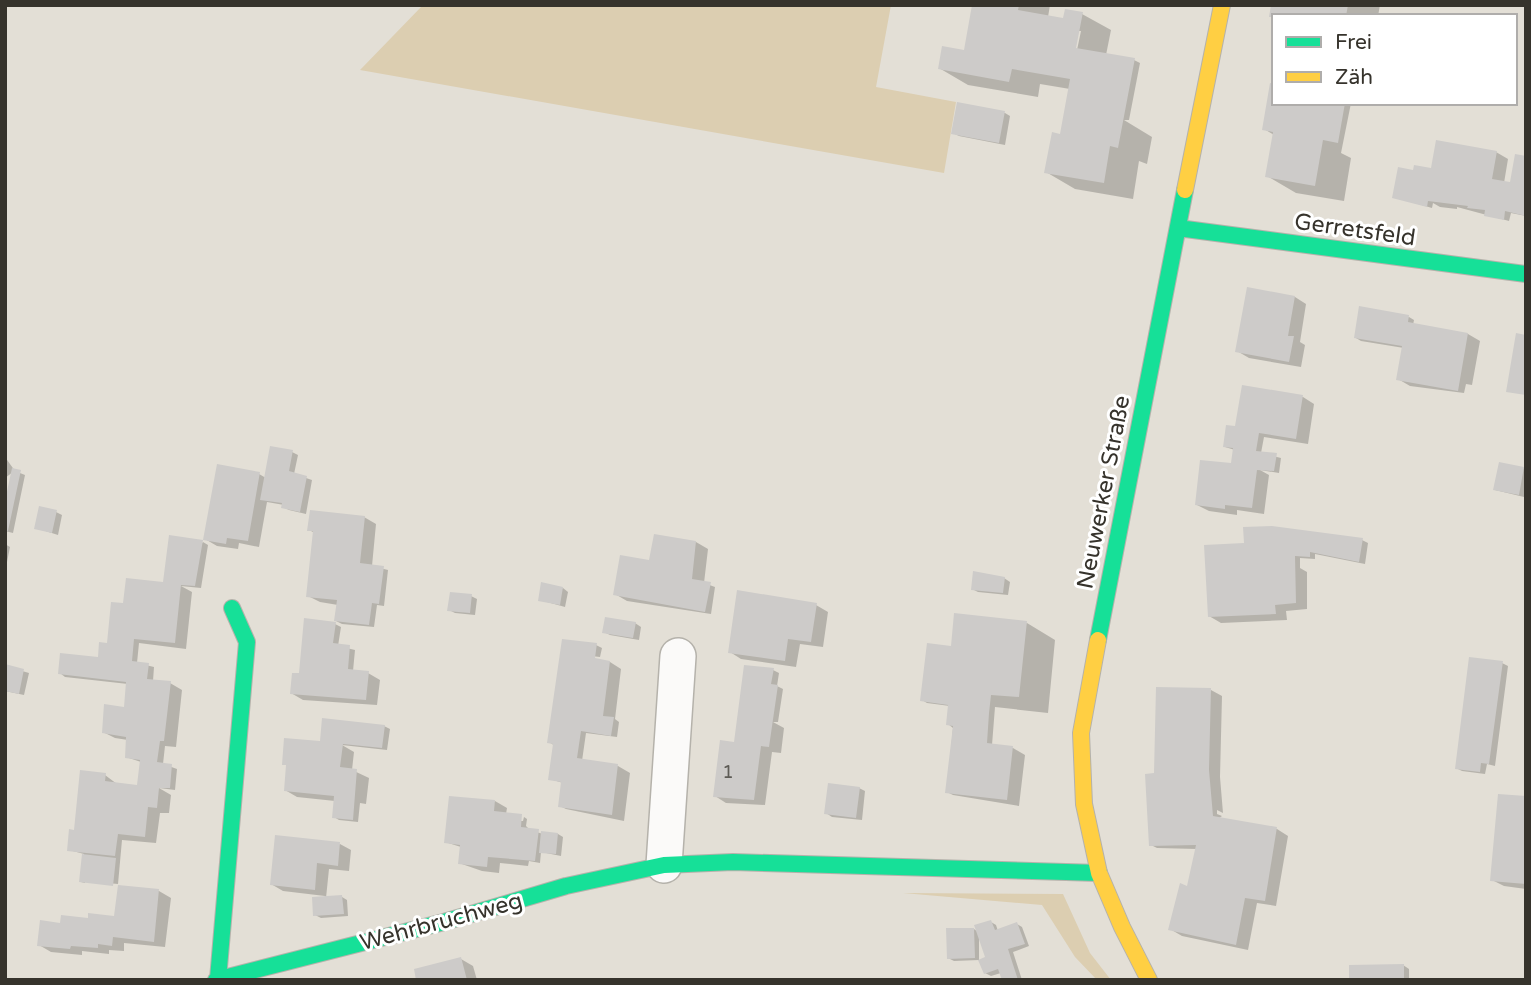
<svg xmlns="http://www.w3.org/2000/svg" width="1531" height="985" font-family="'Varela Round',sans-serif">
  <rect width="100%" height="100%" fill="#e3dfd6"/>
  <!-- green -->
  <path fill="#dcceb1" d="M423,5H891L876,87L956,102L944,173L360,70Z
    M903,893L1063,894L1090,953L1111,980H1097L1075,957L1042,905Z"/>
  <!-- shadow -->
  <path fill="#0003" fill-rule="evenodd" d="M974,5H1050L1048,17L1065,20L1082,14L1111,30L1106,55L1134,60L1140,63L1129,120H1124L1152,137L1147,164L1139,161L1133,199L1075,189L1046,172L1062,136L1070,89L1040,84L1038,97L968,85L939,68L966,52ZM1077,31H1081L1077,50H1074Z
    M1272,5H1380L1378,16H1274V18L1271,16Z
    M1274,103H1351L1341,153L1351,158L1344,201L1296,193L1267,176L1274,135L1264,129Z
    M958,104L1005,113L1010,116L1005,145L959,136L953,133Z
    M1496,152L1508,159L1504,183L1512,184L1526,158V216L1511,213L1509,221L1457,207V209L1440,207L1433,203L1432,208L1394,197L1414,172L1431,170Z
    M1248,289L1295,297L1306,304L1300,342L1305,345L1301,367L1249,358L1237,351Z
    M1409,317L1414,320L1413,325L1468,334L1480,341L1472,385L1466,384L1464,393L1410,386L1398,379L1404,348L1361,341L1356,338Z
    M1243,387L1303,397L1314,404L1308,444L1264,437L1261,453L1281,458L1279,473L1260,470L1269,475L1264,514L1237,510V515L1209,511L1197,505L1232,465L1235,450L1225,447L1236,428Z
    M292,452L298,455L294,474L312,480L306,514L289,510L283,507L284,505L267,502L259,547L239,543L238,549L217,546L205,539L259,474L266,478Z
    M5,457L15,471L25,475L13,533L5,531L13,472L5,478Z
    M1523,468L1526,470L1524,497L1495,490Z
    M56,512L62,515L58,535L36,528Z
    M364,517L376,524L372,566L388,570L384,606L377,605L374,627L342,624L336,621L338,605L320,602L308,596L315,533L309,530Z
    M1362,540L1368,543L1365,564L1315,554V559L1300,558V568L1307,572V609L1286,611L1287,620L1221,623L1209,616L1206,546Z
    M203,542L208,545L201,588L181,586L192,592L186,649L139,643L137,663L154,667L153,681L170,683L182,690L176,747L165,746L163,764L177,769L175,790L159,788L171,795L169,813H160L156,843L122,840L118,884L85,881V883L81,882L84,854L69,850L76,832L105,775L117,784L139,786L141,762L126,757L128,740L115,738L103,732L125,709L128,684L65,677L60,673L100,659L109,644L125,605L165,584Z
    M696,542L708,549L704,583L715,587L711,614L627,601L615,594L650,562Z
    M5,544L10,547L7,562L5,561Z
    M1004,578L1010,582L1008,595L978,592L972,589Z
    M563,588L568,592L565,607L540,600Z
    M471,596L477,599L475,615L455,613L449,610Z
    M816,605L828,612L823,647L800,644L796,667L741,659L730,652Z
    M635,623L641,627L639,640L610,635L604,632Z
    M1027,623L1055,640L1048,713L995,707L992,745L1013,748L1025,755L1019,806L953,795L947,792L953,728L948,724L950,706L927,703L922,700L959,649Z
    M335,624L341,627L338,646L355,650L353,671L368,673L380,680L377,705L303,700L291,693L300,675Z
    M564,641L596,645L602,648L600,657L565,653V656L610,662L621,669L615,719L619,722L617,737L586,733L582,761L618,766L630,773L624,821L566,809L560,806L563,783L550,779L555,746L549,742L554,713H560L555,710Z
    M1502,663L1508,666L1495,766L1487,764L1485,774L1462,771L1456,768Z
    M5,666L29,673L24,695L5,691Z
    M773,670L779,673L777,686L783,689L778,722H773L784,728L781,753L772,752L765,805L726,803L715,796L735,744Z
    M1211,690L1222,696L1220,777L1223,813L1217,810V814L1222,816L1218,819L1277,829L1288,836L1276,906L1257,903L1248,950L1182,936L1170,929L1188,888L1197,849L1157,848L1151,845L1156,775Z
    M384,726L390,729L387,750L342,745L354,752L352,770L369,778L366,804L360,803L358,822L339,820L334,817L335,801L297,797L285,790L321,743Z
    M859,788L865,791L862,820L832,817L826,813Z
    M1526,798V889L1504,886L1492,880Z
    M495,801L507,808L506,814L520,821H523L524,817L527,819L526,826L530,830L543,834H558L563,837L561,856L541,852L540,863L529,861L528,866L500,863L499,873L482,871L459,863L461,847L445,842Z
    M340,844L351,850L349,871L329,869L326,898L342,897L347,900L348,916L321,918L315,915L325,896L283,891L271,884Z
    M121,887L159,891L171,898L165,947L124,943V951L109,950V954L82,951V955L51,952L39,945L61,924L116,918Z
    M991,922L996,925L998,931L1017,924L1022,927L1029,946L1013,952L1022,980H1003L1001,973L991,976L985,973L987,958L979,937V960L954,961L948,958L974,929L978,932Z
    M461,959L473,966L477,980H418Z
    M1403,965L1409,969V978L1412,980H1351Z"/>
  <!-- building -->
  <path fill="#cdcbc9" d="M972,5H1019L1018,10L1063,18L1065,9L1083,12L1076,48L1135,58L1118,148L1110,146L1104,183L1044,173L1052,132L1060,134L1070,79L1012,69L1009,82L938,69L942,46L964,50Z
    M1271,5H1348L1346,16L1274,17H1269Z
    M1270,83L1274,84V103H1345L1338,143L1323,140L1315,186L1265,177L1273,132L1262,130Z
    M957,102L1005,111L999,143L951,134Z
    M1436,140L1497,151L1492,179L1510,182L1515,154L1526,156V216L1505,211L1504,220L1484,216L1485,210L1467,208L1468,206L1428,201L1427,207L1392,198L1398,167L1413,170L1414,165L1431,168Z
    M1247,287L1295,296L1288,336H1294L1289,362L1235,352Z
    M1359,306L1409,315L1408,322L1468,333L1458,391L1396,380L1402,346L1354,338Z
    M1516,333L1526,335V395L1506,392Z
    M1242,385L1303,395L1296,439L1259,433L1256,451L1277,453L1274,471L1257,470L1252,508L1225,505V509L1195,505L1200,460L1231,463L1233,448L1223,447L1226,425L1235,426Z
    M270,446L293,450L289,471L307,476L300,512L281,508L282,503L260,500Z
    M1499,462L1524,467L1519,495L1493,490Z
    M217,464L260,472L248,541L227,538L226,544L203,540Z
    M12,468L21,470L8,531H5V501Z
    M39,506L57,510L52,533L34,529Z
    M310,510L365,516L360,563L384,566L379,604L372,603L369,625L334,621L337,600L306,597L313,531H307Z
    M1272,526L1363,538L1359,562L1310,552V557L1295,556L1296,603L1275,605L1276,614L1208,617L1204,545L1244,543L1243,527Z
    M654,534L696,541L692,579L711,582L705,612L613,595L620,555L649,560Z
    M169,535L203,540L195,586L181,585L175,643L134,639L132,661L149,663L147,679L171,681L164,741H160L157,762L172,764L170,788H159L157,808L148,807L145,837L118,834L115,856L67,851L69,829L74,830L80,770L106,773L105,781L137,785L140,760L125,758L126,737L102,733L104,704L124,707L126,682L58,674L60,653L98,657L99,642L107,643L111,602L123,603L126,578L163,582Z
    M973,571L1005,577L1003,593L971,590Z
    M541,582L563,587L560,605L538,601Z
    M737,590L817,603L811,642L788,639L785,661L728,653Z
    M450,592L472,594L470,613L447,611Z
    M954,613L1027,621L1019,697L991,695L989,713L987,743L1013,746L1007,800L945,793L953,726L946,725L948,705L920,701L927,643L951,646Z
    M605,617L636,622L633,638L602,633Z
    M304,618L336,622L333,643L350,645L348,669L369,671L366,700L290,694L292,673H299Z
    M562,639L597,643L595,658L610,661L603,716L614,717L611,736L581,731L577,758L618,764L612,815L558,807L561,782L548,780L553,744L547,743Z
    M1469,657L1503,661L1489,764L1481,763L1480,772L1455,769Z
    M5,664L24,669L19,694L5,691Z
    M744,665L774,668L771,684L778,685L769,747L761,746L754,800L713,797L720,740L734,742Z
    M1156,687L1211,688L1209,770L1213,816L1277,827L1265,901L1245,898L1236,945L1168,930L1180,883L1187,886L1196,845L1149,846L1145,774L1154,773Z
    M322,718L385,725L382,748L343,744L340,767L357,769L353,820L332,818L334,796L284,791L286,765H282L284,738L320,741Z
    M828,783L860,787L856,818L824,814Z
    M1498,794L1526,796V884L1490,881Z
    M449,796L495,800L494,811L522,814L521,827L539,829L535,861L488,857L487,867L458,864L460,845L444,843Z
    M541,831L558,833L556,854L539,853Z
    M275,835L340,842L338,866L317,863L315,890L270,885Z
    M82,854L116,858L113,886L79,882Z
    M118,885L159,889L154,942L113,937L112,946L98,944V948L71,946L70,949L37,946L40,920L60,923L61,915L88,918V913L114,916Z
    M342,895L344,914L313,916L312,897Z
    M991,920L995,930L1017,922L1025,944L1008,949L1018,980H1002L998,969L984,974L978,960L985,957L974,925Z
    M946,928H974L975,958L947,959Z
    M461,957L467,980H416L414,969Z
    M1404,964V980H1349V965Z"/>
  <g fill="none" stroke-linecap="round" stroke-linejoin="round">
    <defs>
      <path id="street" d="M664,865L678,656"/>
      <path id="fast" d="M1178,228L1526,274
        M1098,640L1185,190
        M218,979L247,642L232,608
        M216,980L444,922L566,886L664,865L733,862L1099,873"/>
      <path id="slow" d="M1185,190L1222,5
        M1098,640L1081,733L1084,804L1099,873L1122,927L1149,980"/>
    </defs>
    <!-- street casing -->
    <use href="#street" stroke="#b5b2ab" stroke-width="38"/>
    <!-- fast casing -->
    <use href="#fast" stroke="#b5b2ab" stroke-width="18"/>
    <!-- slow casing -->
    <use href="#slow" stroke="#b5b2ab" stroke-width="18"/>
    <!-- street -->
    <use href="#street" stroke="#fbfaf9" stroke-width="35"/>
    <!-- fast -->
    <use href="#fast" stroke="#16e098" stroke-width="16"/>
    <!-- slow -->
    <use href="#slow" stroke="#ffcf43" stroke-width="16"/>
  </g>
  <g text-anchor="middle" stroke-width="6" stroke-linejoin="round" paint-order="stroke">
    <!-- number labels -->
    <g font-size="19" fill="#5e5c56">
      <text x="728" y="778">1</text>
    </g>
    <!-- street labels -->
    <g font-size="23" fill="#36332c" stroke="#fff">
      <text transform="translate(1355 229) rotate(8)" y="8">Gerretsfeld</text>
      <text transform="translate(1103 492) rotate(-79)" y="8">Neuwerker Straße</text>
      <text transform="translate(441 921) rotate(-15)" y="8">Wehrbruchweg</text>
    </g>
  </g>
  <!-- border -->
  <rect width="1531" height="985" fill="none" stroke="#36332c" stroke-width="14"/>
  <!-- legend -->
  <rect x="1272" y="14" width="245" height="91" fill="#ffffff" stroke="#afadab" stroke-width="2"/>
  <rect x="1286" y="37" width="35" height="10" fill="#16e098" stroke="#afadab" stroke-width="2"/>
  <text x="1335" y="49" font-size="21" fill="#36332c">Frei</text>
  <rect x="1286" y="72" width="35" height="10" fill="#ffcf43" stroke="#afadab" stroke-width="2"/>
  <text x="1335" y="84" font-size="21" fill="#36332c">Zäh</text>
</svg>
